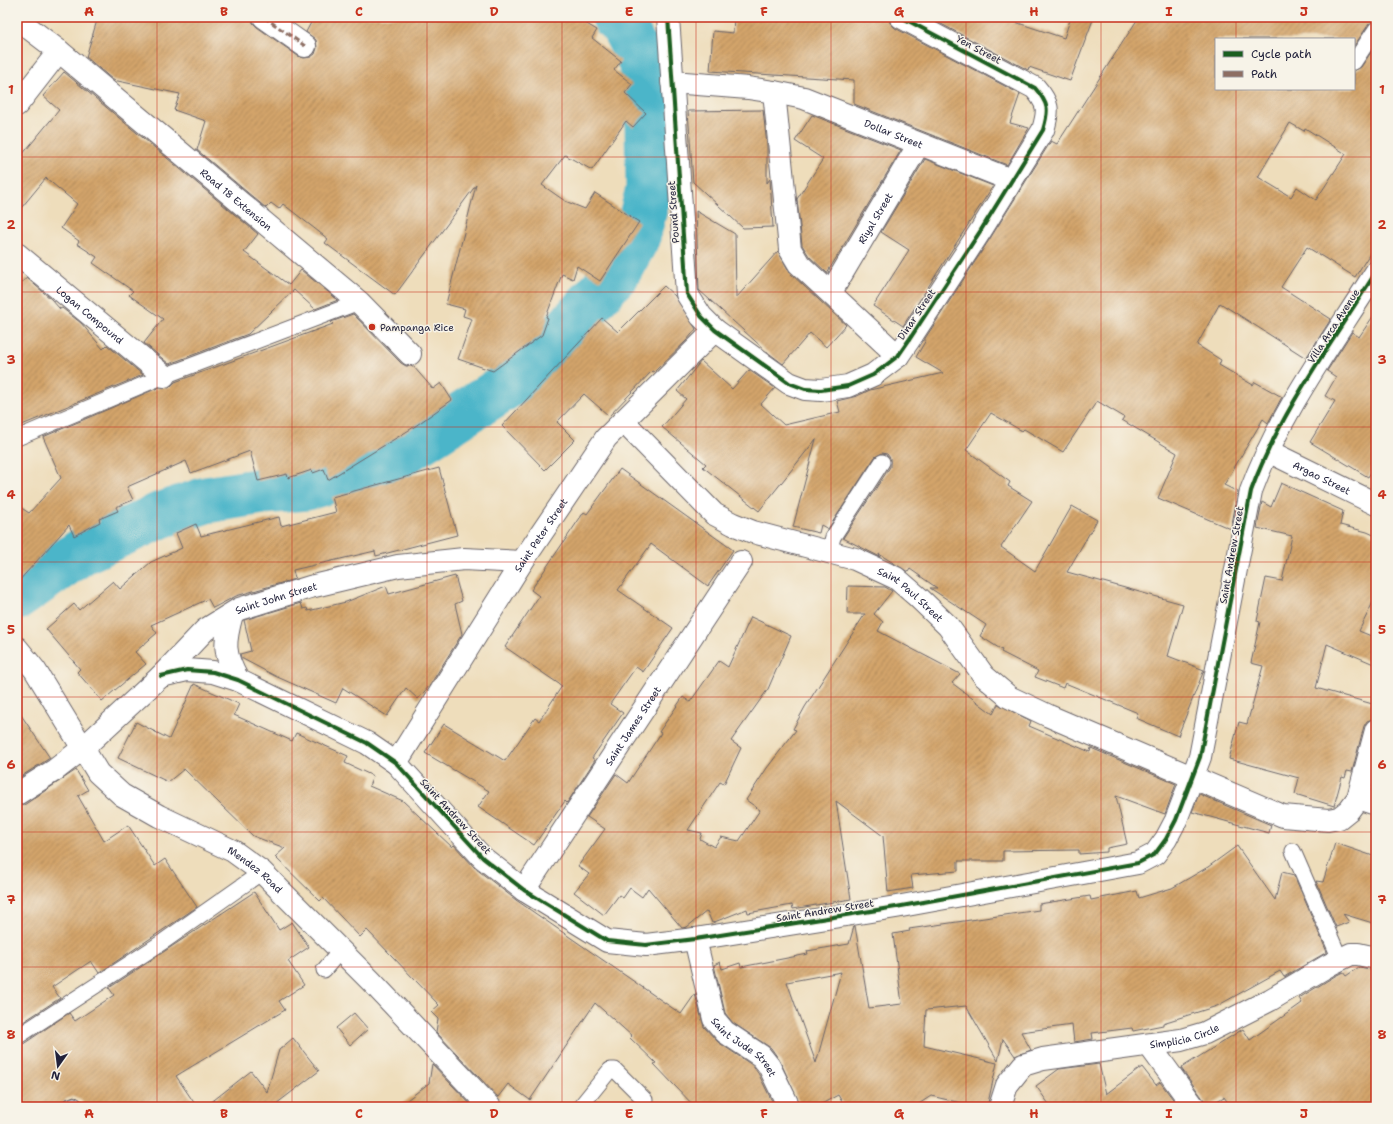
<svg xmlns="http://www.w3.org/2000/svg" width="1393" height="1124" font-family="'Shantell Sans',sans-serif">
  <defs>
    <pattern id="building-hatch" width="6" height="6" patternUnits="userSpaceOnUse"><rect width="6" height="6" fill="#d3a46a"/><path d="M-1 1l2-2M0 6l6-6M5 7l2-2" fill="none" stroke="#ab8558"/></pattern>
  </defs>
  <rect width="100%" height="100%" fill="#f7f3e8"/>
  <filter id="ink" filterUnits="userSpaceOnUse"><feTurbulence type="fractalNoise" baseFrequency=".025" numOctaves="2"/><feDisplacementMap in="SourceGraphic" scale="8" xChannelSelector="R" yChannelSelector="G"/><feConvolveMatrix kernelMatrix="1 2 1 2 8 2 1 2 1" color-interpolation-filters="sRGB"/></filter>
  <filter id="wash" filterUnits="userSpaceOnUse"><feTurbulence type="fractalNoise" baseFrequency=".012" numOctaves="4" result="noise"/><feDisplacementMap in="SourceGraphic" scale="16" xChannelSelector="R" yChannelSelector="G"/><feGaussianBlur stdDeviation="0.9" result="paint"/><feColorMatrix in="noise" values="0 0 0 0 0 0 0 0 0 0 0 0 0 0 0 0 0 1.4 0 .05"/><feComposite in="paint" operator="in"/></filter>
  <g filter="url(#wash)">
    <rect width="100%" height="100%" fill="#edb"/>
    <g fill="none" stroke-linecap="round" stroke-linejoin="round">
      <!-- river -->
      <path stroke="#4bb5c9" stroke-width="47" d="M17,597L81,552L161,515L206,500L263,491L307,487L386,463L516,380L552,346L617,273L637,237L649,189L648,122L642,63L624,27L615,17"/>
    </g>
    <g id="blocks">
      <!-- building -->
      <path fill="url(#building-hatch)" fill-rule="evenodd" d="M98,17H252L253,23L257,27L298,56L304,58L311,57L315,54L317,48L316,40L306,32L314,17H575L597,30L592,38L621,61L614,70L632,84L625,93L646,113L633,127L626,121L592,170L565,155L542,185L565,201L585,209L595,193L639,222L600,281L577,266L573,279L562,274L546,317L548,318L542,335L493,371L458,359L472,319L463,316L465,309L446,304L476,185L395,295L325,243L328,239L283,204L279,209L271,203L266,208L197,150L206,121L174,110L180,94L113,80L86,57Z
        M734,17H889L890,23L895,28L1020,94L1010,123L1029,128L1007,165L854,104V80L710,71L713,31L733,33Z
        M928,17H1013L1012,21L1064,38L1071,17H1094L1070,81L1029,67L1028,70Z
        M1139,17H1376V20L1369,24L1354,46V39H1216V89H1354V71L1361,67L1376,45V244L1355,277L1307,247L1281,287L1331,319L1306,358L1220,303L1197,345L1221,360L1219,365L1253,385L1255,382L1282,397L1268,423L1263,419L1224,485L1238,492L1231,529L1158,498L1177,453L1122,420L1124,417L1097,401L1063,452L1024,429L1022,431L991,413L966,450L1010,482L1008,486L1032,501L1001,547L1035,571L1072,506L1097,520L1067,572L1183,604L1168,656L1204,670L1178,736L1136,718L1138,713L1065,683L1063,688L1035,677L1038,671L1001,652L1002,650L980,636L986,625L930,588H937L910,569L908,572L879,554L880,557L843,538L890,467V458L887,454L882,453L875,457L828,529L821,525L819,533L793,527L816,439L759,511L703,467L706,464L662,427L686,399L677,391L701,361L732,389L749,370L775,388L761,404L784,425L840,412L837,401L857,396L870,390L943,373L916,357L926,340H924L991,237L1051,141L1057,144ZM1290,123L1304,131L1305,128L1346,154L1316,200L1297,187L1291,197L1258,177Z
        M64,72L258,234L244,252L289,285L301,270L338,300L315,309L294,290L248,334L169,364L144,343L163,319L129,295L133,291L93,263L97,257L77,244L79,241L61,228L77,204L46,178L17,213V161L59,110L43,96Z
        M763,110L767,145V183L770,179L773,227L743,228L693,182L688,111Z
        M812,115L901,150L827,273L809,256L802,245L797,199L823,159L795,141Z
        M925,159L993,186L903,326L873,306L909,250L881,232Z
        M696,211L735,234L736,298L778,251L790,273L846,325L826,347L810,333L783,364L766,351L699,290Z
        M27,278L51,299L60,309L62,308L81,323L103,349L107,345L143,375L17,427V286Z
        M664,286L675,296L696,329L687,340L654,372L652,371L609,416L584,394L557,422L575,440L545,470L502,426L602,318L618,332Z
        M1376,312V464L1368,477L1310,442L1335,401L1325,396L1336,377L1327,371L1352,332L1359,337Z
        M353,314L401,363L406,366H413L433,389L441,383L452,400L414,427L328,480L324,469L313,473L312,470L288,478L287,474L258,481L250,451L191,473L186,461L127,487L133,500L116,507L118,511L99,519L100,522L74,536L69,525L17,583V505L29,513L61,478L43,437L160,387L169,388L175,382L333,324L331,322Z
        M439,468L457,535L376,556L375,551L293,570L295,579L236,596L213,608L208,599L151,625L157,633L135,652L146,664L102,701L77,672L80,669L46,629L74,604L79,610L113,581L120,589L151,562L182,548L176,533L196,524L201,536L279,517L281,526L336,512L332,497Z
        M620,469L733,550L708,586L651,544L618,590L673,628L643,672L636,667L610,704L623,713L592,758L595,760L567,803L565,801L534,845L478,807L489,791L425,753L444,724L505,761L535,718L539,721L562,686L505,647L539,596L531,590L584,512L587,514Z
        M1281,483L1343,511L1340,525L1367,532L1376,536V596L1359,631L1376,638V665L1327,644L1316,688L1376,705V718L1367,721L1364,726L1352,772L1347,771L1345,778L1342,777L1334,806L1295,794L1299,778L1229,759L1239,722L1247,724L1263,666L1251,663L1260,622L1257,621L1266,578L1282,581L1292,536L1257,528L1262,502L1271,507Z
        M455,576L462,601L455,604L462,634L430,685L418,699L406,688L387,716L343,688L336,703L275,676L241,658L240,654L251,651L244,620L301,603L303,609L307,608L308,611L346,602L386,586L389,594Z
        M848,586L885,587L892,591L874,614L883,622L878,631L960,674L952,683L993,714L998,704L1031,721L1029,726L1090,752L1091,748L1176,784L1165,814L1116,796L1127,844L1107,848V852L1079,854V850L1003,851V861H958V871L911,875L913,888L888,892L883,836L836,801L851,899L793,909L792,905L748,913L747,909L712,923L707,911L687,927L682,928L648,888L642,897L630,888L623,898L619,895L604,915L574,892L589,874L578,866L605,829L587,817L616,774L628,783L661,733L659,732L683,697L690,702L719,661L728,667L751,617L791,636L768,689L731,741L741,748L724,784L720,782L688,830L702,833L700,839L714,847L721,837L739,841L760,810L746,800L767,768L796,730L793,729L805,707L865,614H847Z
        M194,684L239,704L234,715L292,741L296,733L348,756L345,763L373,776L369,786L403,801L452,847L454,845L475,868L516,900L681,1014L695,994L704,1027L718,1042L752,1065L758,1073L775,1107H695L654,1064L656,1063L630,1038L632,1036L595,1003L530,1100L508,1084L498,1097L436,1032L438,1019L431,1012L439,1005L367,930L360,937L323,898L320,901L275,857L285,848L253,836L184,769L168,782L118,758L136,722L169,739Z
        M17,709L50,758L17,779Z
        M76,770L88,790L78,796L104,841L128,825L155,866L165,859L197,907L99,973L91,961L52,987L60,998L17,1026V806L24,805Z
        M1199,794L1271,825L1269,833L1192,812Z
        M1335,843L1376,857V924L1343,914L1349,922L1336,927L1316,881L1323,882Z
        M1237,846L1275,900L1282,872L1294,875L1327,952L1284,977L1280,971L1217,1006L1163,1023V1025L1133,1031L1132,1028L1092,1033L1093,1039L1074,1042L1072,1025L1021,1032L1031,1050L1015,1056L1003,1039L998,1061L966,1006L926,1010L924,1046L997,1063L987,1107H978L931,1096L914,1107H845L838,1095L816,1107H801L780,1061L771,1048L733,1023L725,1013L714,965L720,962L722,969L740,963L741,967L808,954L807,951L849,944L854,926H855L869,1008L902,1004L893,934L910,931L909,929L1039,910V904L1090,896L1091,900L1137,891L1139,898L1172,888L1208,867ZM841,972L816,1063L787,982Z
        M254,892L279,930L292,922L309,947L288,961L304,985L279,1001L285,1010L176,1076L197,1107H83L82,1101L74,1096L66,1099L61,1107H17V1046L22,1045L69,1013L75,1021L114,995L109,988Z
        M1359,967L1376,970V1107H1231L1224,1097L1206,1107L1204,1100L1181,1068L1243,1029L1250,1040L1302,1003L1299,998L1335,976L1343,972L1346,976Z
        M354,1013L368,1029L350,1045L336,1028Z
        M293,1038L319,1071L276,1104L278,1107H205L251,1071L267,1092L279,1050Z
        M432,1064L473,1107H398L429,1083Z
        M1099,1064L1106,1094L1142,1067L1156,1085L1160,1082L1179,1107H1051L1036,1086L1059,1069Z"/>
    </g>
  </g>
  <g filter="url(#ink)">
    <use href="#blocks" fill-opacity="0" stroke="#696368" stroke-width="1"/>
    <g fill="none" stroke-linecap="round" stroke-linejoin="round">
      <defs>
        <path id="service" d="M1354,62L1376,29
          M17,438L164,376L359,302
          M829,552L833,537L882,462
          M1293,851L1340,959
          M324,970L341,950
          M17,1037L164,941L262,872
          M70,1107L74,1105
          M580,1107L610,1070H615L645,1100L644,1107"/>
        <path id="pedestrian" d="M264,17L305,46"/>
        <g id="minor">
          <path d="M668,17L687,294L701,316L715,330L789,383L805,389L821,390L848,386L873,375L898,356L909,340L981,230L1043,130C1049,110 1049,104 1035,88L901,17"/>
          <path id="s1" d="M17,19L59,51L359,302L410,354"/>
          <path d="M672,82L748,88L774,92L790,249L799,264L898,356"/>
          <path id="s2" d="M774,92L804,98L1011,180"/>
          <path d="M17,105L59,51"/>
          <path id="s3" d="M17,254L164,376"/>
          <path id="s4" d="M831,292L919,144"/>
          <path id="s5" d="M623,421L714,514L733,524L753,532L855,559L896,578L919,598L948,626L984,676L1009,697L1049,716L1283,816L1328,820L1339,818L1349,810L1358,798L1376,730"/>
          <path id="s6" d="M1268,451L1376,504"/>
          <path d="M232,614C224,643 223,653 238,680"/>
          <path d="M161,676L187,670L213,672L238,680L367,743L396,763L483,858L524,890L607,941L646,945L695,939L896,907L1138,863L1155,854L1166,839L1176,820L1200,757L1251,491C1279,414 1332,342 1376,272"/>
          <path id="s7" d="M396,763L522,562L606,438L715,330"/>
          <path id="s8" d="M17,794L55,770L82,749L161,676L205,630L239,609L310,587L398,566L464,559L522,562"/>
          <path d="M1358,798L1376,804"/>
          <path id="s9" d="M524,890L741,562"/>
          <path id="s10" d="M695,939L714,1019L725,1032L761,1056L769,1066L789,1107"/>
          <path d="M1149,1045L1194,1107"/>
          <path id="s11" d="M1000,1107L1007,1085L1023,1065L1043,1059L1181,1040L1205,1033L1270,1000L1329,965L1351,954H1358L1376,958"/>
        </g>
        <g id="tertiary">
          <path id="s12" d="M17,648L35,670L98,773L122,795L159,816L233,851L262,872L371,981L490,1107"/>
        </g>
      </defs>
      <!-- service casing -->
      <use href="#service" stroke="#696368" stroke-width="17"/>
      <!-- pedestrian casing -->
      <use href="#pedestrian" stroke="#696368" stroke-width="24"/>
      <!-- minor casing -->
      <use href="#minor" stroke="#696368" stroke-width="24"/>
      <!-- tertiary casing -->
      <use href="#tertiary" stroke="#696368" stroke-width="24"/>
      <!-- service -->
      <use href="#service" stroke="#fff" stroke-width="15"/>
      <!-- pedestrian -->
      <use href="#pedestrian" stroke="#fff" stroke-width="22"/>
      <!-- minor -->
      <use href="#minor" stroke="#fff" stroke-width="22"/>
      <!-- tertiary -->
      <use href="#tertiary" stroke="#fff" stroke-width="22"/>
      <!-- quiet -->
      <path stroke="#8d6e63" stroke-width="3" stroke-dasharray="6 3" stroke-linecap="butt" d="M264,17L305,46"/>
      <defs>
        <path id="cycleway" d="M668,17L687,294L701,316L715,330L789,383L805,389L821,390L848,386L873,375L898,356L909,340L981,230L1043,130C1049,110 1049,104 1035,88L901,17
          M161,676L187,670L213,672L238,680L367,743L396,763L483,858L524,890L607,941L646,945L695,939L896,907L1138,863L1155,854L1166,839L1176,820L1200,757L1251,491C1279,414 1332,342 1376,272"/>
      </defs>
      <!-- cycleway casing -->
      <use href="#cycleway" stroke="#f7f3e8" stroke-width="6"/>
      <!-- cycleway -->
      <use href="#cycleway" stroke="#1b5e20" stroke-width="4"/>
    </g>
  </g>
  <!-- grid -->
  <path fill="none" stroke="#c8321e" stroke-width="1" stroke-opacity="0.55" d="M157,17V1107M292,17V1107M427,17V1107M562,17V1107M696,17V1107M831,17V1107M966,17V1107M1101,17V1107M1236,17V39M1236,89V1107M17,157H1376M17,292H1376M17,427H1376M17,562H1376M17,697H1376M17,832H1376M17,967H1376"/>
  <!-- markers -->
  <circle fill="#c8321e" stroke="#f7f3e8" stroke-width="1.5" cx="372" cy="327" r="4"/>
  <g text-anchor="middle" stroke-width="3" stroke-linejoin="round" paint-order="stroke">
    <!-- street labels -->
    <g font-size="10" fill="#22223b" stroke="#f7f3e8">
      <text transform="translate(979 49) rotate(28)" y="4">Yen Street</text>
      <text dy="4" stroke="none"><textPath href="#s2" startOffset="127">Dollar Street</textPath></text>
      <text dy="4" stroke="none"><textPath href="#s1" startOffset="284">Road 18 Extension</textPath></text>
      <text transform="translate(673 212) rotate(-94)" y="4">Pound Street</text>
      <text dy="4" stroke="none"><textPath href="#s4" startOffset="86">Riyal Street</textPath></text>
      <text transform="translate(916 314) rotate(-56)" y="4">Dinar Street</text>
      <text dy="4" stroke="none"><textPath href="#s3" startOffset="95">Logan Compound</textPath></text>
      <text transform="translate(1333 326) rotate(-57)" y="4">Villa Arca Avenue</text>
      <text dy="4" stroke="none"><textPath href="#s6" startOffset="60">Argao Street</textPath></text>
      <text dy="4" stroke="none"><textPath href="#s7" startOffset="270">Saint Peter Street</textPath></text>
      <text transform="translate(1231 555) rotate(-80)" y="4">Saint Andrew Street</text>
      <text dy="4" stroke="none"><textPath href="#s5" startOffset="345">Saint Paul Street</textPath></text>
      <text dy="4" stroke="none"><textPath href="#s8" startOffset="329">Saint John Street</textPath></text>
      <text dy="4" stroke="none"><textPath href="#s9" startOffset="197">Saint James Street</textPath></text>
      <text transform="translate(456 816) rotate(47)" y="4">Saint Andrew Street</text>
      <text dy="4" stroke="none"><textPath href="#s12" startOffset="335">Mendez Road</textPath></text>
      <text transform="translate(825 910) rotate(-9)" y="4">Saint Andrew Street</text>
      <text dy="4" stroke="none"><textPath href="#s11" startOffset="213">Simplicia Circle</textPath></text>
      <text dy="4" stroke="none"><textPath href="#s10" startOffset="124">Saint Jude Street</textPath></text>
    </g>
    <!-- poi labels -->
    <g font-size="10" fill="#22223b" stroke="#f7f3e8" text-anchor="start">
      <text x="380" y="331">Pampanga Rice</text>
    </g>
  </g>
  <!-- margin -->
  <rect width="1393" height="1124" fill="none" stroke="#f7f3e8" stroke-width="44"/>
  <!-- legend -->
  <rect x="1215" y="38" width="140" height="52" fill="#f7f3e8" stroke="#a29fa3"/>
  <rect x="1223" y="51" width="20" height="6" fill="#1b5e20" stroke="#a29fa3"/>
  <text x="1251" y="58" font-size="12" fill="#22223b">Cycle path</text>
  <rect x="1223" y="71" width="20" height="6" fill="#8d6e63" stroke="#a29fa3"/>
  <text x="1251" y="78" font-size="12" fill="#22223b">Path</text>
  <!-- north arrow -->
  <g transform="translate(58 1066) rotate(194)" stroke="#f7f3e8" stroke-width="3" paint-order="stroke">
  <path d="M0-3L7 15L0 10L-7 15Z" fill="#22223b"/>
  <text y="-6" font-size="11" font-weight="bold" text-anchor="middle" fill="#22223b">N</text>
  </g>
  <rect x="22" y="22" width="1349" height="1080" fill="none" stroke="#c8321e" stroke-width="1.5"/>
  <g font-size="13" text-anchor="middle" font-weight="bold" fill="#c8321e">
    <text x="89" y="16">A</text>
    <text x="224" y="16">B</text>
    <text x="359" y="16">C</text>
    <text x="494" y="16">D</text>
    <text x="629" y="16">E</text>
    <text x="764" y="16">F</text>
    <text x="899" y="16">G</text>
    <text x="1034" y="16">H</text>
    <text x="1169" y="16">I</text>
    <text x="1304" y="16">J</text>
    <text x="11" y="94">1</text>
    <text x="1382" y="94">1</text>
    <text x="11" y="229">2</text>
    <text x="1382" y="229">2</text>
    <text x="11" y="364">3</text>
    <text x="1382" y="364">3</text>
    <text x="11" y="499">4</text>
    <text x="1382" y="499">4</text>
    <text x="11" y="634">5</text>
    <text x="1382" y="634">5</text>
    <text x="11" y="769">6</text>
    <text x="1382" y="769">6</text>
    <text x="11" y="904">7</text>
    <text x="1382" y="904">7</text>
    <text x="11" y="1039">8</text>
    <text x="1382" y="1039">8</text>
    <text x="89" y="1118">A</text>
    <text x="224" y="1118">B</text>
    <text x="359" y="1118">C</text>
    <text x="494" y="1118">D</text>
    <text x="629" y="1118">E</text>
    <text x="764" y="1118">F</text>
    <text x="899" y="1118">G</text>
    <text x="1034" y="1118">H</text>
    <text x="1169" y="1118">I</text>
    <text x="1304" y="1118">J</text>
  </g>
</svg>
